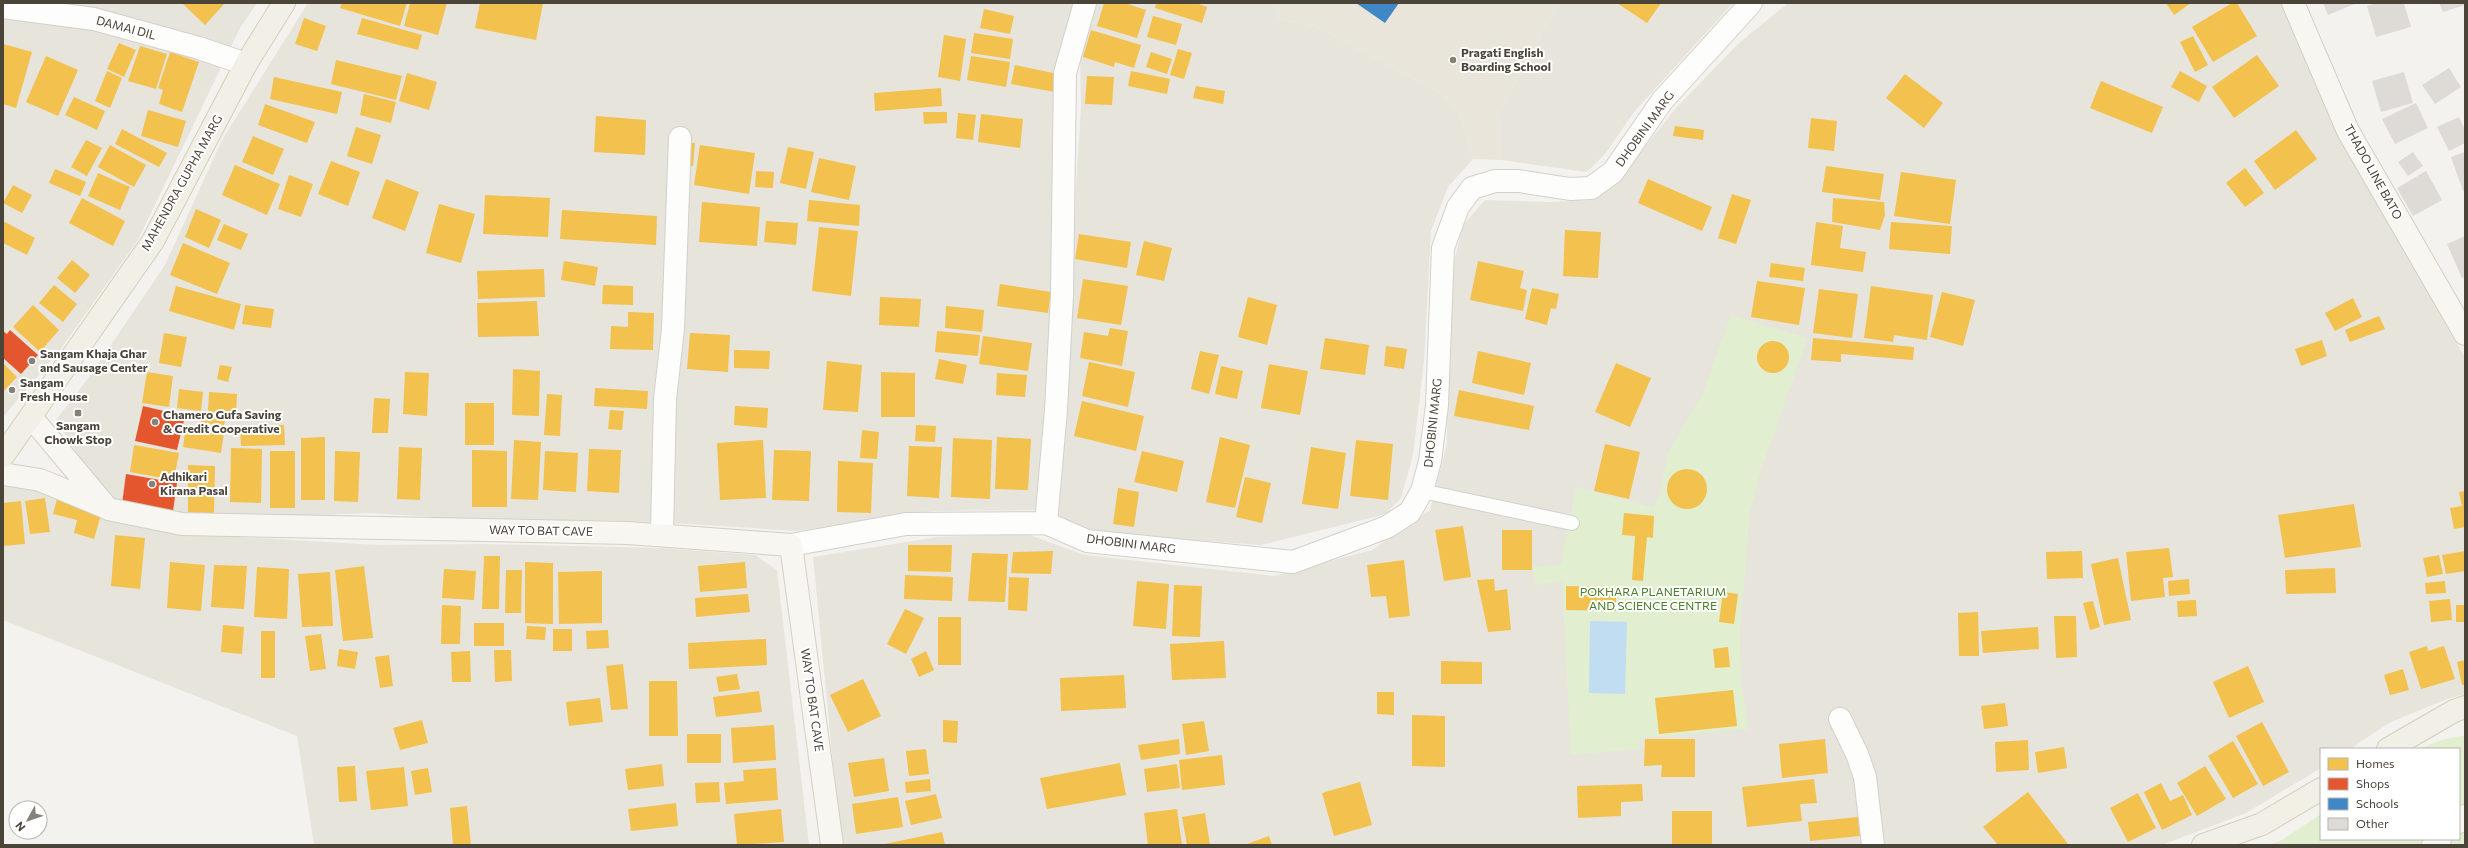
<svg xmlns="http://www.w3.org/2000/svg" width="2468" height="848" font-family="Commissioner,sans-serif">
  <rect width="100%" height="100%" fill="#f4f2ee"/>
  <!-- residential -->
  <path fill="#e7e4dc" d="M3,3H257L240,28L138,240L60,350L3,417Z
    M308,3H1074L1042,510L934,511L796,531L691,524L600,520H486L370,513L231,518L117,506L97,485L56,420L92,373L165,265L222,140Z
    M1098,3H1273L1280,20L1314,25L1444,95L1460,114L1473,159L1448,187L1431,231L1424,361L1413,455L1401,498L1386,514L1261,545L1125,535L1079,527L1056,515L1081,107L1080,51Z
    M1558,3H1733L1634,112L1605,154L1587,172L1501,160L1500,111Z
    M1788,3H2281L2300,39L2358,164L2465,358V694L2447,699L2389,723L2350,749H2321V768L2246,813L2162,845H843L838,815L813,557L937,537L1027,534L1085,555L1274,576L1372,550L1430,510L1447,444V355L1450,279L1463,225L1485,200L1547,202L1594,200L1616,183L1676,108L1739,43Z
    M10,479L187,534L378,545L482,544L661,548L755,555L777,570L809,845H314L297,736L3,620V484Z"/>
  <!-- education -->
  <path fill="#eae5da" d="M1273,3H1558L1500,111L1501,160L1473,159L1460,114L1444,95L1314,25L1280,20Z"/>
  <!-- green -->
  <path fill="#e1eecf" d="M1731,315L1807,338L1760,474L1750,512L1740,632L1741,679L1748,729L1641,738L1640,749L1571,755L1562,581L1535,585L1532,567L1561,564L1576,487L1654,508L1660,492L1668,453L1702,395Z
    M2465,736V845H2269L2282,840L2321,814V839H2459V749H2421C2435,741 2449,737 2465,736Z"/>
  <!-- water -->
  <path fill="#c0ddf1" d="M1590,621L1627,622L1625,694L1589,693Z"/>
  <!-- homes -->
  <path fill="#f2c14e" d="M182,3H225L205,25Z
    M342,3H407L400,26L340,8Z
    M410,3H447L438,35L404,26Z
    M480,3H543L536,40L475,28Z
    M1104,3H1125L1146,10L1137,38L1097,26Z
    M1156,3H1196L1207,7L1202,23L1155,8Z
    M1617,3H1661L1647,23Z
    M2166,3H2191L2174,15Z
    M2232,3H2237L2257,36L2213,62L2192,27Z
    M984,9L1014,16L1010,34L980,28Z
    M1153,16L1182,24L1176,45L1147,37Z
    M304,18L326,26L317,51L295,44Z
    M362,18L422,35L418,50L357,34Z
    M1091,30L1141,45L1134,68L1115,62L1114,67L1083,57Z
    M974,33L1013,39L1010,59L971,53Z
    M944,35L966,39L960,81L938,77Z
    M2193,36L2208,65L2195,72L2180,42Z
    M119,43L136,50L124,77L107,69Z
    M3,44L32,52L16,108L3,104Z
    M140,46L167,54L156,89L128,81Z
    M1178,49L1192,53L1184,79L1170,75Z
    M170,52L199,62L182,112L159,104L163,90L158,88Z
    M1151,52L1172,59L1167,74L1146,67Z
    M2257,55L2279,86L2234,118L2212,87Z
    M46,56L78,70L58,116L26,102Z
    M971,56L1010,62L1006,87L967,80Z
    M336,60L402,76L396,100L331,84Z
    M1015,65L1058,74L1055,92L1011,84Z
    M107,71L122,78L110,108L95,101Z
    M1131,71L1170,79L1167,94L1128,86Z
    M2180,71L2207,86L2199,102L2171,87Z
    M407,73L437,82L429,110L399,101Z
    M1905,74L1943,103L1924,128L1886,98Z
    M1087,76L1114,77L1112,105L1085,104Z
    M274,77L342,92L337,114L270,99Z
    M2101,81L2163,107L2152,133L2090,108Z
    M1196,86L1225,91L1223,104L1193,98Z
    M941,88L942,106L875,111L874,93Z
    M364,94L396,102L391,123L360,115Z
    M74,97L105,111L97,130L65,115Z
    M265,104L315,122L307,143L258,125Z
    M148,110L186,121L178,147L141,136Z
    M923,112H947V123L924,124Z
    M958,113L976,115L973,140L956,138Z
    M981,114L1023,119L1020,148L978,142Z
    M596,116L646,120L645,155L594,152Z
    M1811,118L1837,121L1834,151L1808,148Z
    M1675,126L1704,130L1703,140L1673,136Z
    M356,127L381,135L372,164L347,156Z
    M122,129L167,153L159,167L115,144Z
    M2296,130L2317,159L2275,190L2254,161Z
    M253,136L284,149L273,175L242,162Z
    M86,140L102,148L87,176L71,167Z
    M682,143H695L693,166L681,165Z
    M110,145L146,165L134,187L98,167Z
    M700,145L755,153L749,194L694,185Z
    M788,147L814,152L806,189L780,183Z
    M819,158L856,166L849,200L811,192Z
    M331,161L360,172L348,206L318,194Z
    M235,165L280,184L267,215L222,195Z
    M1826,166L1884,174L1880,200L1822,192Z
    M2245,168L2264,193L2245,207L2226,183Z
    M55,169L86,182L80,196L49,183Z
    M756,171L774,172L773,188L755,187Z
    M1901,172L1956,180L1950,224L1894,216Z
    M98,173L130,187L120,210L88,196Z
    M289,175L313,184L301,217L278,209Z
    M386,179L419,192L405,231L372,218Z
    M1648,179L1712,207L1702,231L1638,203Z
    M13,185L32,195L22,213L3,203Z
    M1732,194L1751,200L1736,244L1718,238Z
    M485,195L550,198L548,237L483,234Z
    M82,198L125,221L113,246L69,223Z
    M1833,198L1884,202L1885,215L1880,230L1832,222Z
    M809,200L860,205L859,226L807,221Z
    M702,202L760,207L757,246L699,242Z
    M439,204L475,214L461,263L426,253Z
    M196,209L221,220L209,248L185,237Z
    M562,210L657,216L656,245L560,239Z
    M3,221L35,238L27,255L3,243Z
    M766,221L798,223L796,245L764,242Z
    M1816,222L1843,226L1840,248L1866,252L1863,272L1811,265Z
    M1891,222L1952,226L1950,254L1889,249Z
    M224,224L248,234L241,250L217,240Z
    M819,227L858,231L851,296L812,291Z
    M1565,230L1601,232L1598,278L1563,276Z
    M1079,234L1131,242L1127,268L1075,259Z
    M1144,241L1172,248L1164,281L1136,275Z
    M183,243L230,263L217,294L170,275Z
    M72,260L90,275L75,293L57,278Z
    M564,261L598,267L595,286L561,280Z
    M1478,261L1524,271L1520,288L1527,290L1523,311L1470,300Z
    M1771,263L1805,268L1803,281L1769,277Z
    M544,269L545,297L478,299L477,271Z
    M1083,279L1128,286L1121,325L1077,318Z
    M1757,281L1805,288L1799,325L1751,317Z
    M1000,284L1051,292L1048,313L997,306Z
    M54,285L77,304L63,322L39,303Z
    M603,285L633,286V305L602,304Z
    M176,286L241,304L234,330L169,311Z
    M1871,286L1933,295L1927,340L1894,335L1893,342L1864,338Z
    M1532,288L1559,294L1556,309L1551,308L1547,325L1525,319Z
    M1819,289L1858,294L1852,338L1813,333Z
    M1942,292L1975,300L1963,346L1930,337Z
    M880,297L921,299L919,327L879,325Z
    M1248,297L1277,305L1267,345L1238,337Z
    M2353,298L2362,317L2335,331L2325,313Z
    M537,301L539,336L478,337L477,303Z
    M33,305L59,330L40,352L13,327Z
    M245,305L274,309L271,328L242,324Z
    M946,306L984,310L982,332L945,328Z
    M628,312L654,313L653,350L610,349L611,326L628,327Z
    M2379,316L2385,329L2350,342L2345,330Z
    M1110,328L1128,331L1122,366L1080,358L1084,332L1108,336Z
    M937,331L980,335L978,356L935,352Z
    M164,333L187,337L181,367L159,363Z
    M690,333L730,335L728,372L687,369Z
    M983,336L1032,343L1028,371L979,364Z
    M1325,338L1369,345L1365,375L1320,369Z
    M1813,338L1914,347L1913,360L1841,354V362L1811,360Z
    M2322,340L2327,356L2301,366L2295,349Z
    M1757 357a16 16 0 1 1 32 0a16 16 0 1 1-32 0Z
    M1386,346L1407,349L1404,369L1384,366Z
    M734,350L770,351L769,369L734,368Z
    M1200,351L1219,355L1209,394L1191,389Z
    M1478,351L1531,363L1524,395L1472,383Z
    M939,359L967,365L963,384L935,379Z
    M827,361L862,365L858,412L823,410Z
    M1089,362L1135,372L1128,407L1082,396Z
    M3,363L17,377L3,392Z
    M1616,363L1651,378L1630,427L1595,412Z
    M1269,364L1308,371L1300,415L1261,408Z
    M220,365L232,367L228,382L217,379Z
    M1221,366L1243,371L1237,399L1215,394Z
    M513,369L540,371L539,416L512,415Z
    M147,372L173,376L169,407L142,403Z
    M405,372L429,373L427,416L403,414Z
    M881,372L915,373V417H881Z
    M997,373L1027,375L1025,397L996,395Z
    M595,388L648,391L647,409L594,406Z
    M179,389L203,392L201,411L177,408Z
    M1459,390L1534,406L1529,430L1454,416Z
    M209,392L237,394L236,414L208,412Z
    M547,394L562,395L560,436L544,435Z
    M374,398L390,399L388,433H372Z
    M1082,401L1144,416L1136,451L1074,436Z
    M465,403H494V445H465Z
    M735,406L768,408L767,428L734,425Z
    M610,410L624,411L622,430L608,429Z
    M202,416L225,420L224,426L201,422Z
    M284,425L285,445L241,446L240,426Z
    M916,425L936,426L935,442L915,441Z
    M186,426L224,432L221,453L183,447Z
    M862,430L879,432L877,459L860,458Z
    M325,437V500H301V438Z
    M997,437L1031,439L1028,490L995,489Z
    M1220,437L1250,445L1235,508L1206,502Z
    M953,438L992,440L990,499L951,497Z
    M514,440L541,442L538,500L511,499Z
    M763,440L766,498L720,500L717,443Z
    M1356,440L1393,444L1388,500L1350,496Z
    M1605,444L1640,452L1629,499L1594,491Z
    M134,445L179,453L174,480L130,472Z
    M909,446L942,447L939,498L907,496Z
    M399,447L422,448L420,500L397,499Z
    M1311,447L1346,453L1338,509L1302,504Z
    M231,448L262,449L261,503L230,502Z
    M589,449L621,450L619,493L587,491Z
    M472,450L507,451V507H472Z
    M774,450L811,451L809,501L772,500Z
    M270,451H295V508H270Z
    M335,451L360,452L358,502L334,501Z
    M545,451L578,453L576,492L543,490Z
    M1142,451L1184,461L1177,492L1134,482Z
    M838,461L873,463L871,513L837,512Z
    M188,465L215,466L214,513L188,512Z
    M1667 489a20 20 0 1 1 40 0a20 20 0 1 1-40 0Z
    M1245,477L1271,483L1262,523L1236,517Z
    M1118,488L1139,492L1134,527L1113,524Z
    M2465,491V527L2454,529L2450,508L2462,506L2459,492Z
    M45,498L50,532L30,534L25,501Z
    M57,499L102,511L94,539L74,533L77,520L53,514Z
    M21,501L25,544L3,546V503Z
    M2354,504L2361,547L2285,558L2278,515Z
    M1624,513L1654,516L1653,538L1647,537L1643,581L1632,580L1635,536L1622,535Z
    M1463,526L1471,577L1444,581L1435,530Z
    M1502,530H1532V570H1502Z
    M115,535L145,538L140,589L111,586Z
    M908,545H952L951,572L908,571Z
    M2169,548L2173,577L2163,578L2165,597L2131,601L2126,552Z
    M1053,551L1051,574L1011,573L1013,552Z
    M2082,551L2083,578L2047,579L2046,552Z
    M2465,551V571L2446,574L2442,555Z
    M972,553L1008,554L1005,602L968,601Z
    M2439,555L2443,574L2427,577L2423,558Z
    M484,556H500L499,609H482Z
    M2118,558L2131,620L2104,625L2091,564Z
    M1404,560L1410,616L1389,618L1386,596L1371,597L1367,565Z
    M170,562L205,565L201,611L167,608Z
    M525,562L553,563V624L525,623Z
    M745,562L747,588L700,592L698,566Z
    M214,565L247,566L244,609L211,607Z
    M364,566L373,638L343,641L335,570Z
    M257,567L289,569L287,619L254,617Z
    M2335,568L2336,593L2286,594L2285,570Z
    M444,569L476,571L474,600L442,598Z
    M506,570H522L521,613H505Z
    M602,571V623L559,624L558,572Z
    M330,572L333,626L302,627L298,574Z
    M905,575L953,577L952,601L904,599Z
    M1009,577L1029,578L1027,611L1008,610Z
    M1494,579L1495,591L1507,589L1511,630L1488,632L1477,580Z
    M2189,579L2190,594L2169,596L2168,581Z
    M1137,581L1169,584L1166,629L1133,626Z
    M2445,581L2446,593L2426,594L2425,583Z
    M1174,585L1202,586L1200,637L1172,636Z
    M1566,586L1616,587V611L1566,610Z
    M1723,592L1738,594L1734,624L1719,622Z
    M748,594L750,612L696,617L695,598Z
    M2450,599L2452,620L2431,622L2429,601Z
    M2196,600L2197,616L2178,617L2177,601Z
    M2093,601L2100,627L2090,630L2083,603Z
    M442,605L461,606L460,644H441Z
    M2456,605H2465V622H2456Z
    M905,609L924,618L906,654L887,644Z
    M1978,612L1979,656H1959L1958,613Z
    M2054,616H2076L2077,657L2056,658Z
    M938,617H961V665H938Z
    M474,623H504V646H474Z
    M223,625L244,627L242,654L221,652Z
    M527,626L546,627L545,640L526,639Z
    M2038,627L2039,649L1983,653L1981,631Z
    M553,629H572V651H553Z
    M608,630L609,648L587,649L586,631Z
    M261,631H275V678H261Z
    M321,634L326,669L310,671L305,636Z
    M766,639L767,665L689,669L688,643Z
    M1224,641L1226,678L1172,680L1170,644Z
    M2427,646L2428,651L2444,646L2455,679L2421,689L2409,652Z
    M1728,647L1730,667L1715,668L1713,649Z
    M339,649L358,652L355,669L337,666Z
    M494,650H511L512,681L495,682Z
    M470,651L471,682H452L451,652Z
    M926,651L934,670L919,677L911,659Z
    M389,655L393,686L380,688L375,657Z
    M2465,660V685H2462L2457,662Z
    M1441,661L1482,662V684H1441Z
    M623,664L628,709L611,710L606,666Z
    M2248,666L2264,702L2229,718L2213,682Z
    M2403,669L2409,690L2390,695L2384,675Z
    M737,674L740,689L719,692L716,677Z
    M1124,675L1126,708L1061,711L1060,678Z
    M863,679L881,716L848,732L830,695Z
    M649,681H677L678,736H649Z
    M1733,690L1737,726L1659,734L1655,698Z
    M759,691L762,712L716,717L713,697Z
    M1377,692H1394V715L1377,714Z
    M600,698L603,722L569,726L566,702Z
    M2005,703L2008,726L1984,729L1981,706Z
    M1412,715L1445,716V767L1412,766Z
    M422,720L428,743L400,750L393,728Z
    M943,720L958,721L957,743L943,742Z
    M1204,721L1209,751L1186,755L1182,724Z
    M2262,722L2289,772L2263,786L2236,736Z
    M774,725L776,760L733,763L731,728Z
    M687,734H721V763H687Z
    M1179,739L1180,754L1141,760L1138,745Z
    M1645,739H1695V777H1661L1662,765L1644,766Z
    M1825,739L1828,773L1782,778L1779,744Z
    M2028,740L2029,770L1996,772L1995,742Z
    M2233,741L2258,784L2233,798L2208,756Z
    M2064,747L2067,768L2038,773L2035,752Z
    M926,749L929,774L909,776L906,751Z
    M1222,755L1225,785L1182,790L1179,760Z
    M884,758L889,791L854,797L848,763Z
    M1120,763L1126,795L1047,809L1040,778Z
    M662,764L664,786L628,790L625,769Z
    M1177,764L1180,788L1147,792L1144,769Z
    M355,766L357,801L339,802L337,767Z
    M2205,766L2226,799L2197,816L2177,783Z
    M404,767L408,806L371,810L366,771Z
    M428,768L432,792L415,795L411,771Z
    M776,768L778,800L726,804L724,783L744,781L743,770Z
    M930,779L931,791L906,793L905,782Z
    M1814,779L1817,803L1800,804L1802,821L1747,827L1742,787Z
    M719,782L720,802L696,803L695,783Z
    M1360,782L1372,825L1334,836L1322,793Z
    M2161,783L2170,801L2183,795L2192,815L2162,830L2144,792Z
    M1642,784L1643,801L1621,802V816L1578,818L1577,786Z
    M2028,792L2068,844L2067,845H1998L1983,827Z
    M2138,793L2156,828L2128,842L2110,808Z
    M936,794L942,818L911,825L905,801Z
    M898,797L903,827L856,834L852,804Z
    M676,803L678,826L631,831L628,809Z
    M467,806L471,845H453L450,808Z
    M781,809L784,842L737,845L734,814Z
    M1177,809L1182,845H1148L1144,813Z
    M1672,811H1712V844H1672Z
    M1205,813L1210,845H1187L1182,817Z
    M1858,817L1860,836L1810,841L1808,822Z
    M942,832L945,845H885V844Z
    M1269,836L1272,845H1244Z"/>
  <!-- shops -->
  <path fill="#e4572e" d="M10,330L38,355L21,374L3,358V331L7,334Z
    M143,406L185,416L177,450L135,441Z
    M126,474L177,483L173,511L122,504Z"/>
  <!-- schools -->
  <path fill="#3f88c5" d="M1356,3H1399L1385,23Z"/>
  <!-- building -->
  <path fill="#dedbd6" d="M2323,3H2357L2328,15Z
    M2377,3H2404L2411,27L2376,37L2367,6Z
    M2439,3H2465V5L2443,12Z
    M2449,68L2461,87L2435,104L2422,85Z
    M2404,72L2413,103L2381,112L2372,81Z
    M2416,103L2428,128L2395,144L2382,119Z
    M2459,117L2465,130V143L2449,151L2437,127Z
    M2413,152L2423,166L2408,176L2398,162Z
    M2465,152V191H2463L2451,157Z
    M2426,171L2442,200L2413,216L2397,188Z
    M2465,236V277L2462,278L2447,244Z"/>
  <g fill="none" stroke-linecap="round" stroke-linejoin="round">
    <defs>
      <path id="lane" d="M1422,491L1572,523"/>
      <path id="street" d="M3,7L94,19L199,48L246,64
        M1046,523L1056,410L1062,295L1065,73L1085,3
        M662,534L665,399L673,329L680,138
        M791,545L906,524L1046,523L1087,541L1293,562L1387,527L1410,512L1422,491L1430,461L1437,405L1443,248L1458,207L1472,188L1495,181H1519L1570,189L1591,188L1613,172L1662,101L1751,3
        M1840,719L1857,754L1865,777L1873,845"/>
      <path id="secondary" d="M2293,3L2348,131L2465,334
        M31,417L108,509L182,524L628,533L791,545L832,845
        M3,474L40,480L105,507
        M2459,822L2465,816
        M2433,845L2440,839"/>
      <path id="primary" d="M3,456L153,241L246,64L284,3
        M2388,749L2454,711L2465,707
        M2203,845L2262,824L2321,789"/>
    </defs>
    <!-- lane casing -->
    <use href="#lane" stroke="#d2d0cb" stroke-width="16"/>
    <!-- street casing -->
    <use href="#street" stroke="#d2d0cb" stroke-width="24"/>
    <!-- secondary casing -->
    <use href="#secondary" stroke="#d3cfc5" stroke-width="24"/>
    <!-- primary casing -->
    <use href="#primary" stroke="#d6cebb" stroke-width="24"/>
    <!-- lane -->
    <use href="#lane" stroke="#fdfdfc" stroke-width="14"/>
    <!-- street -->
    <use href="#street" stroke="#fdfdfc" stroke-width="22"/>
    <!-- secondary -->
    <use href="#secondary" stroke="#f7f6f1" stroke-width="22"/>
    <!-- primary -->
    <use href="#primary" stroke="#f2efe6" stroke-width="22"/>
  </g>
  <!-- markers -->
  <g fill="#868178" stroke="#fff" stroke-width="1.5">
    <circle cx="1453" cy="60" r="4"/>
    <circle cx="32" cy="361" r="4"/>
    <circle cx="12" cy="390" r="4"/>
    <rect x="74" y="409" width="8" height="8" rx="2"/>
    <circle cx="155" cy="422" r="4"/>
    <circle cx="152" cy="484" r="4"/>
  </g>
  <g text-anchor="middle" stroke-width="4" stroke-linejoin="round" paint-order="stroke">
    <!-- street labels -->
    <g font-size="12" fill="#4b4439" stroke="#fff">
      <text transform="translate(126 28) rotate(15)" y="4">DAMAI DIL</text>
      <text transform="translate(1645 129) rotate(-54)" y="4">DHOBINI MARG</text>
      <text transform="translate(2373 172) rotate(61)" y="4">THADO LINE BATO</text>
      <text transform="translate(182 183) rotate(-61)" y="4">MAHENDRA GUPHA MARG</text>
      <text transform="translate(1433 423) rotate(-84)" y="4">DHOBINI MARG</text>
      <text transform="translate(541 531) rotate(1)" y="4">WAY TO BAT CAVE</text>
      <text transform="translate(1131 544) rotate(7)" y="4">DHOBINI MARG</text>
      <text transform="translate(812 700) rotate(82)" y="4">WAY TO BAT CAVE</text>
    </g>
    <!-- poi labels -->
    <g font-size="12" font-weight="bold" fill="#4b4439" stroke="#fff" text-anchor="start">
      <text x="1461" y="57">Pragati English<tspan x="1461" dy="14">Boarding School</tspan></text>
      <text x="40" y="358">Sangam Khaja Ghar<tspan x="40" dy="14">and Sausage Center</tspan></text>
      <text x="20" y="387">Sangam<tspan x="20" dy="14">Fresh House</tspan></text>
      <text x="163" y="419">Chamero Gufa Saving<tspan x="163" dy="14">&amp; Credit Cooperative</tspan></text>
      <text x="78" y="430" text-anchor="middle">Sangam<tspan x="78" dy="14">Chowk Stop</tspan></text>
      <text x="160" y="481">Adhikari<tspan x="160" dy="14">Kirana Pasal</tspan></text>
    </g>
    <!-- park labels -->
    <g font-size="12" fill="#4a7f2a" stroke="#fff">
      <text x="1653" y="596">POKHARA PLANETARIUM<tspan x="1653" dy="14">AND SCIENCE CENTRE</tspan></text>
    </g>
  </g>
  <!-- border -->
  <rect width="2468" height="848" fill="none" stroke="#4b4439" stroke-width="8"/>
  <!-- legend -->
  <rect x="2320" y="748" width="140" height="92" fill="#ffffff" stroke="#b7b4b0"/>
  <rect x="2328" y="758" width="20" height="12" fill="#f2c14e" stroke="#b7b4b0"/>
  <text x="2356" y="768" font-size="12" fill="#4b4439">Homes</text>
  <rect x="2328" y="778" width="20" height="12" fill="#e4572e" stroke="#b7b4b0"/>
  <text x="2356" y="788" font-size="12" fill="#4b4439">Shops</text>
  <rect x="2328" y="798" width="20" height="12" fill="#3f88c5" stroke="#b7b4b0"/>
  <text x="2356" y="808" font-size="12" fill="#4b4439">Schools</text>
  <rect x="2328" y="818" width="20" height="12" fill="#dedbd6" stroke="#b7b4b0"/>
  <text x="2356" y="828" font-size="12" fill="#4b4439">Other</text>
  <!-- north arrow -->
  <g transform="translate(28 820) rotate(230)"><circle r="19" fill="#ffffff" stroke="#b7b4b0"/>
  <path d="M0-3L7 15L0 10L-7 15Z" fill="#868178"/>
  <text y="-6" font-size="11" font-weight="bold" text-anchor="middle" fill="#4b4439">N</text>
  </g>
</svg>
